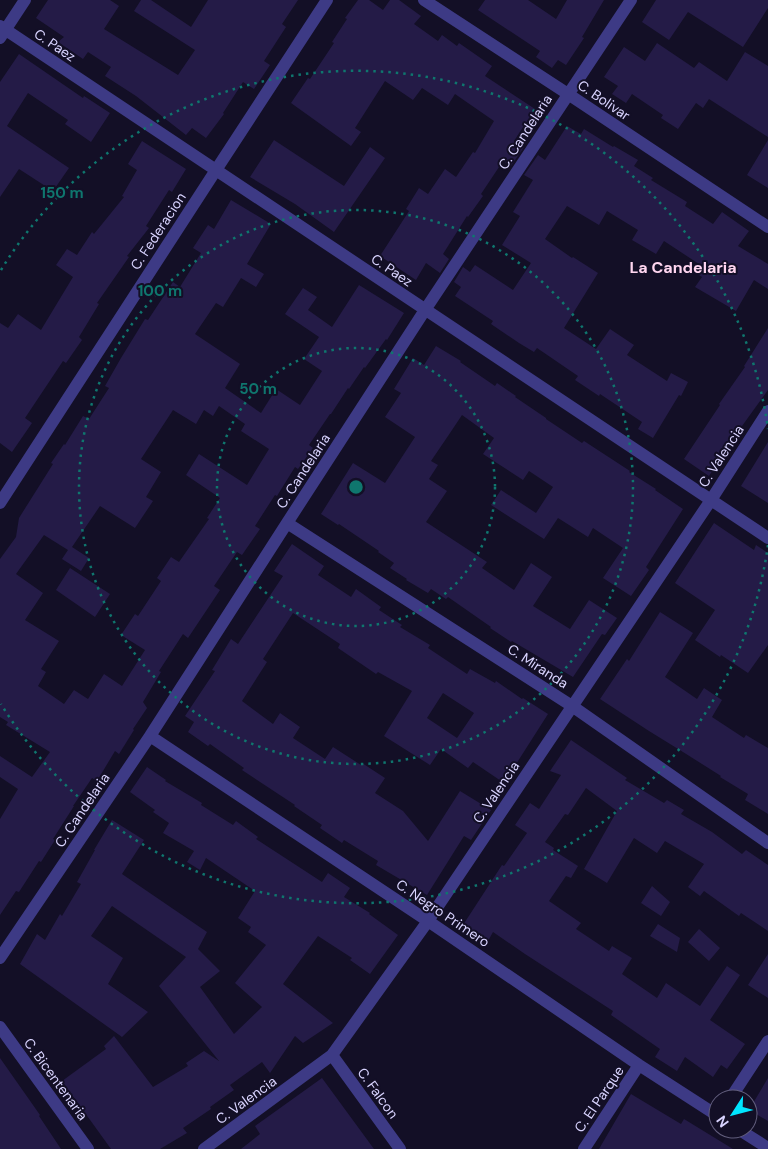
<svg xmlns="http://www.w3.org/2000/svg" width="768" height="1149" font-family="'DM Sans',sans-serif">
  <rect width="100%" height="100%" fill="#130f26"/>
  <!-- building -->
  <path fill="#241b47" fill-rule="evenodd" d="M48,0H110L119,6L104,29L178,75L195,50L134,11L141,0H151L191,27L208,0H298L282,24L286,27L264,61L270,65L254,89L243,82L223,113L224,114L206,138L192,128L186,135L136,96L105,76L111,67L88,52L83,59L58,42L64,37L36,18Z
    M358,0H369L383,10L390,0H399L421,16L414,24L438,41L442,35L457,46L459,43L492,66L485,76L535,109L514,141L524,147L511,166L503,161L481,194L483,196L468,217L467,216L443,254L449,259L440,273L426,263L416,280L380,256L409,211L406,209L419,188L428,194L445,169L456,177L473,152L475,153L494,121L455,94L448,105L422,88L413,100L385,81L355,128L361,132L351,146L291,103L308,78L310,79L334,43L332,42L347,19L345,18Z
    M485,0H528L556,19L567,0H604L582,37L584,38L566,65L558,60L552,68L536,57L540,51L478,10Z
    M656,0H768V8L743,47L688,12L669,40L642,22Z
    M657,43L694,68L699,62L727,81L745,52L768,66V137L709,99L703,108L696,103L678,129L661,118L663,115L632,94L626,103L612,94L618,86L604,77L624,47L645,61Z
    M19,54L83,98L84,96L110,113L91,142L65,124L68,120L28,93L7,126L69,168L53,191L19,169L0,197V82Z
    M567,126L581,134L584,129L613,147L614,146L638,160L634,166L653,178L651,180L687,202L685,206L713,224L722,212L749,231L738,246L768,264V289L754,280L736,311L695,287L702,277L696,273L702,266L664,241L656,254L632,240L638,230L607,211L599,225L567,206L545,239L572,258L573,257L598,273L564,328L596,349L610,329L634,345L627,355L667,381L671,373L688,382L681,396L679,395L653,438L638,429L642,422L600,394L599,396L575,380L578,376L537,348L534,352L519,343L491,324L493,321L455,296L461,287L454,282L463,267L470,272L475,265L513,290L531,263L502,245L520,216L513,212L533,180L524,175L538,155L545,160Z
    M274,140L344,186L370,147L385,158L334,232L295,204L250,177Z
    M768,140V188L747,175Z
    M142,141L186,169L172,192L169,190L146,226L149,228L127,256L129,257L97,303L99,304L79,337L82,340L66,363L63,361L25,418L32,423L12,452L0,443V323L8,328L18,314L41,330L73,277L56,265L67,249L77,255L92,232L94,234L124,197L122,196L137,170L128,164Z
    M231,200L271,224L247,264L264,274L256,287L241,278L223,307L216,303L195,334L240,364L225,388L261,413L276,389L300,405L322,371L304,359L319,337L285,314L303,288L317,297L308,310L332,327L359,285L404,313L387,340L386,339L365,368L364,367L349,389L348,388L331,414H330L309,445L313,448L298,469L295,467L277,496L275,495L255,526L260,529L242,555L237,552L214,586L220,590L188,638L183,634L159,671L161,672L143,702L147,708L133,729L134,730L119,754L115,751L97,781L92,778L73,806H74L53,839L55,840L41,862L39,861L19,892L16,891L0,915V819L18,789L0,777V756L32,777L50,752L6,725L8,722L0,717V559L16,537L19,518L53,464L51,463L64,444L65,445L83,416L89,419L109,388L105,386L121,358L145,319L148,320L173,282L180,287L201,253L193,248L208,225L214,229ZM219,406L245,424L241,431L269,449L247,485L199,454L186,475L220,498L207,518L209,519L179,562L171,557L157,578L161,581L138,616L135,614L121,635L145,650L122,686L104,674L88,699L74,690L64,704L38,686L46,672L41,669L59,641L25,620L43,593L16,574L44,535L68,550L62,559L81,571L89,558L72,547L100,506L135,528L153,501L146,497L161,472L141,459L173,410L196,424L204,410L213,416Z
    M768,328V390L737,433L709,476L684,459L720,405L719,404L745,367L744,366Z
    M436,346L461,361L460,362L495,386L497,383L516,396L515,397L546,418V419L582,443L584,441L630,471L629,472L656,489L655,490L683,509L646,567L649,570L631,596L603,578L623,548L593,528L588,537L558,518L544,539L491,505L501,490L536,513L553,487L529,471L523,480L483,454L494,438L462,415L448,436L431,461L438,465L429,479L447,491L426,522L487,562L482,568L514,590L531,563L552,577L533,606L570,629L589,600L617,618L605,635L602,634L573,677L512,641L511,642L490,628L491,627L448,597L446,599L431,589L428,593L406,580L407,579L390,568L394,563L378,552L379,551L339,524L338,525L321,514L353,463L385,483L415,437L385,417L401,393L394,389L413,358L424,365Z
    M768,442V503L741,486Z
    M714,523L754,550L756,545L768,553V645L748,673L721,655L720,657L695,640L715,610L675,583Z
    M292,544L324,566L318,575L351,597L356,589L381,607L379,610L402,625L400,627L430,645L428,648L467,674L470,669L495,683L496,681L522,699L523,698L548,714L504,783L473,762L468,768L441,749L430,765L384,736L412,691L378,672L376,674L338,648L340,644L293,613L263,659L267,662L242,701L273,724L280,713L300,727L293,738L325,759L333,747L361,765L362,763L385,778L375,793L403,811L428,841L460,791L491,810L471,840L464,836L427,895L376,865L378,861L344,840L342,843L320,828L322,825L294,806L295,805L242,770L244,768L210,744L208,746L188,732L194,722L185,716L215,671L212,670L231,639L238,644L283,576L274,571ZM443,693L474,713L457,738L427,718Z
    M70,568L110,594L95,617L56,590Z
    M660,612L693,633L665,677L697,699L704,688L722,700L712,717L744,738L746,735L768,748V814L745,800L748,794L720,777L721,776L683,752L649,731L600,699L627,659L629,661Z
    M571,740L627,778L625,780L664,803L667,800L684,810L681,814L712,832L742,854L746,850L768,865V931L741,913L739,916L704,891L700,896L688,887L704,864L665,841L657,853L634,838L607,883L584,869L617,811L586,788L568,815L565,814L545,842L554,848L553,850L578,866L571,878L566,876L549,901L581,923L576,929L609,951L612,946L632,958L622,974L657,998L666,983L700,1006L727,966L740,975L710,1020L745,1044L727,1069L721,1065L713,1077L685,1057L677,1071L655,1057L660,1049L611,1015L613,1011L525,954L493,932L488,941L463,925L502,865L504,866L527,833L515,825L530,803L539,809L561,775L550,771Z
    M147,767L166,780L165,781L202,803L201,805L233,825L236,821L258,837L256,839L322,882L328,873L350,888L344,897L370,913L369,914L398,935L370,974L350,960L352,958L318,936L283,984L333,1023L303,1043L295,1036L270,1073L262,1062L230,1085L234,1090L210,1107L211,1109L183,1128L187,1133L160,1149H111L62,1081L106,1049L104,1046L114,1036L153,1087L188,1066L186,1063L204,1051L219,1061L159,986L186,957L112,906L91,936L123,958L108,984L148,1012L122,1037L20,964L37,934L45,940L60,914L62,916L81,884L77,882L95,850H94L112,820L144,840L122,874L207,932L198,949L220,971L200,987L234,1034L262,1007L235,983L266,945L248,932L251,927L238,918L255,891L206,858L200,870L187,862L194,851L163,833L169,823L153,812L155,810L130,792Z
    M652,886L670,902L661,916L641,903Z
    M658,924L680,938L677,952L650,936Z
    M699,929L720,948L709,961L688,942Z
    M768,954V998L748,985Z
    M0,1058L40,1115L39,1116L61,1149H0Z
    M322,1078L374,1149H241L260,1134L255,1126Z
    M768,1078V1121L749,1110Z
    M631,1094L681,1124L684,1119L733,1149H599Z"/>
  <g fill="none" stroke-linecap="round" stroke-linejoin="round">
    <!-- minor -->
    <path stroke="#3d3a85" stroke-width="12" d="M424,0L568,94L768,227
      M0,26L768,538
      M0,38L25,0
      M0,503L216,170L327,0
      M287,523L572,706L768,843
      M150,736L428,921L639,1065L718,1116
      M0,958L150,736L287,523L425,310L631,0
      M0,1027L88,1149
      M332,1055L400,1149
      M730,1099L768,1041
      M738,1129L768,1148
      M204,1149L332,1055L428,921L711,500L768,411
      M584,1149L639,1065"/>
  </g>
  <!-- distance rings -->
  <g fill="none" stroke="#0f766e" stroke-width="2.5" stroke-dasharray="2.5 5">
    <circle cx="356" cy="487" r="139"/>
    <circle cx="356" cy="487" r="277"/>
    <path d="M768 545A416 416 0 0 1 1 704M1 270A416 416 0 0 1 768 429"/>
  </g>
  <g text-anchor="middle" stroke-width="4" stroke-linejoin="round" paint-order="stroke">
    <!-- street labels -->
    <g font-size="14" fill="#d9d4ff" stroke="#130f26">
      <text transform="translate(55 45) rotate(34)" y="5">C. Paez</text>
      <text transform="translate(604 100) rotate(34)" y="5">C. Bolivar</text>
      <text transform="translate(525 132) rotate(-57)" y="5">C. Candelaria</text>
      <text transform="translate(158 231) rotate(-57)" y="5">C. Federacion</text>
      <text transform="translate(392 270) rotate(34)" y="5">C. Paez</text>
      <text transform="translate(721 456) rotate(-57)" y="5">C. Valencia</text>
      <text transform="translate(303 471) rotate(-57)" y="5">C. Candelaria</text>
      <text transform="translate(538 666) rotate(33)" y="5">C. Miranda</text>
      <text transform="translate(496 792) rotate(-56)" y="5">C. Valencia</text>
      <text transform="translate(82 810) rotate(-56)" y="5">C. Candelaria</text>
      <text transform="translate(443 913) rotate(34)" y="5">C. Negro Primero</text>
      <text transform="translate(56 1079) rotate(54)" y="5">C. Bicentenaria</text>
      <text transform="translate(378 1093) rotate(54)" y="5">C. Falcon</text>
      <text transform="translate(599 1099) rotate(-56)" y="5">C. El Parque</text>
      <text transform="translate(246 1100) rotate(-36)" y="5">C. Valencia</text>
    </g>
    <!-- quarter labels -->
    <g font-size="16" font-weight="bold" fill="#ffd6f0" stroke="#130f26">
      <text x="683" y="273">La Candelaria</text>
    </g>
  </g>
  <circle cx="356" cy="487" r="8" fill="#0f766e" stroke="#130f26" stroke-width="2.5"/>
  <g font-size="15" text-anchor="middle" font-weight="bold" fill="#0f766e" stroke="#130f26" stroke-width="4" stroke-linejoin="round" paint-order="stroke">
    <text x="62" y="198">150 m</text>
    <text x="160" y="296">100 m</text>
    <text x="258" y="394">50 m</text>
  </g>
  <!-- north arrow -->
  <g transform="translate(733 1114) rotate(234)"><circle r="24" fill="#130f26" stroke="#625e7d"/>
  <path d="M0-4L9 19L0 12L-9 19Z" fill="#00e5ff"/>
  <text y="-8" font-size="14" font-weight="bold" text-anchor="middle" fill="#d9d4ff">N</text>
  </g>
</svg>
